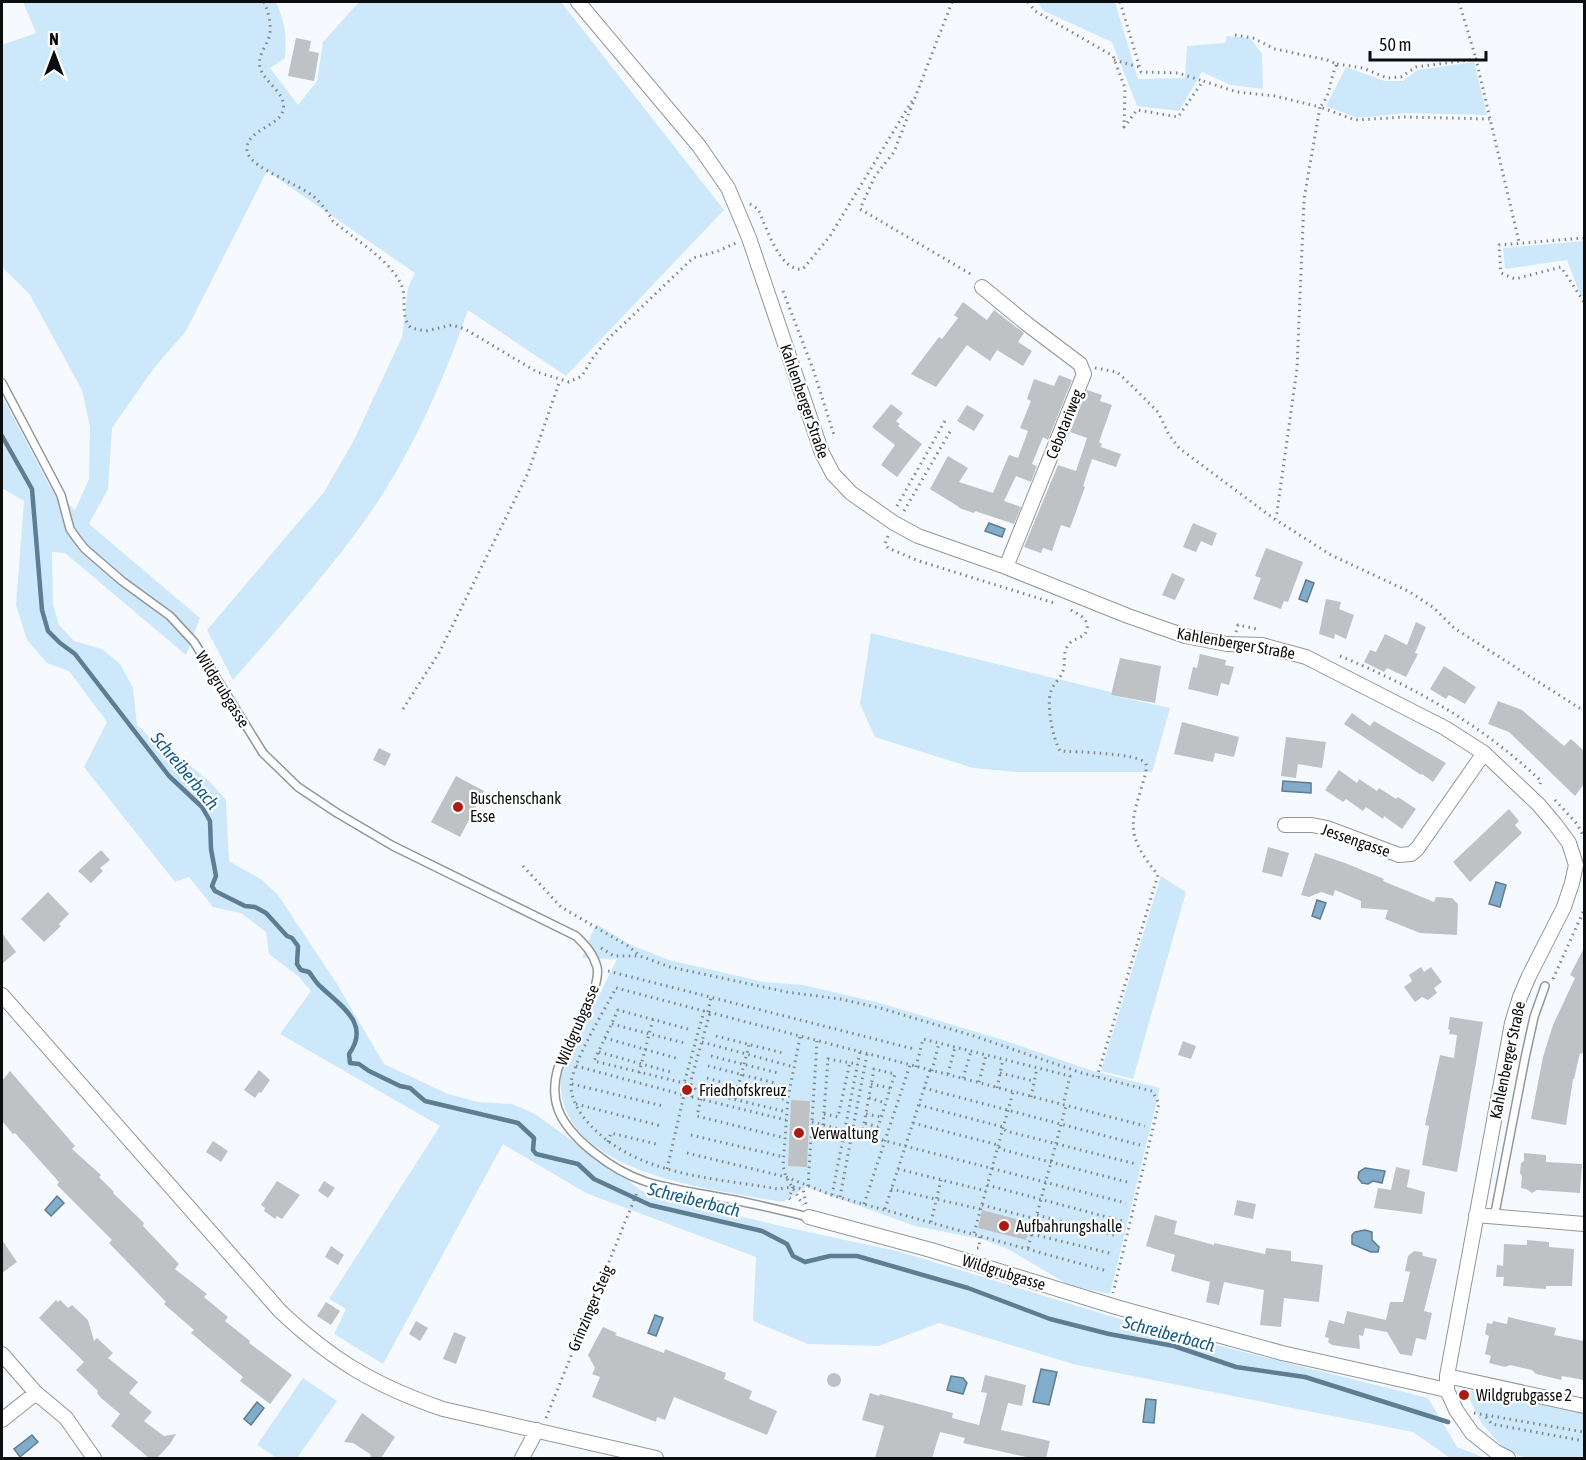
<svg xmlns="http://www.w3.org/2000/svg" width="1586" height="1460" font-family="'Asap Condensed',sans-serif">
  <rect width="100%" height="100%" fill="#f6fafe"/>
  <!-- green -->
  <path fill="#cde8fb" d="M23,2H276C285,23 287,34 285,58L270,68L298,105L317,81L323,42L359,2H561L724,210L566,376L468,310C445,377 416,443 377,503C334,566 283,623 233,680L207,630L324,492L353,442L402,337L408,288L415,273L267,171L186,331L154,368L112,428L108,489L89,524L200,618L186,655L65,553L52,552L53,604L59,625L74,641L102,649L120,664L133,688L137,725L154,741L171,750L209,781L226,800L229,861L262,880L278,895L337,984L384,1064L448,1094L478,1102L512,1104L535,1114L645,1193L776,1225L901,1252L1156,1330L1428,1398L1457,1447L1485,1458H1450L1413,1432L1073,1364L939,1323L879,1346L808,1344L753,1321L756,1257L586,1193L503,1144L383,1364L334,1334L346,1309L329,1299L440,1126L280,1034L311,991L298,976L269,954L266,932L241,913L213,907L189,877L175,882L84,767L107,722L69,671L47,663L27,640L16,605L24,501L2,488V396L49,485L75,510L89,479L90,427L82,390L30,295L2,267V45L36,33Z
    M1037,2H1115L1138,79L1185,78L1187,46L1225,43L1227,36L1250,38L1262,54L1263,89L1231,85L1202,72L1179,111L1137,106L1112,42L1044,11Z
    M1474,62L1487,115L1405,113L1357,118L1326,106L1346,67L1385,81H1403L1417,70Z
    M1584,241V297L1580,294L1567,260L1505,269L1503,248Z
    M871,633L1111,692V695L1170,708L1152,772H1016L973,768L875,737L860,704Z
    M1161,876L1186,892L1133,1079L1101,1071Z
    M596,924L631,945L669,960L764,982L803,985L880,1003L1000,1039L1093,1071L1160,1088L1110,1294L1069,1285L1008,1249L981,1239L915,1226L806,1187L783,1202C713,1189 551,1175 561,1073L617,959L582,958Z
    M303,1378L337,1401L297,1458H277L257,1445Z
    M1483,1389L1584,1413V1458H1527L1507,1452L1482,1424L1469,1398L1471,1391Z"/>
  <!-- water -->
  <path fill="#81acca" stroke="#5e7c92" stroke-width="1.5" d="M989,523L1005,529L1002,537L985,531Z
    M1306,580L1314,583L1307,602L1299,599Z
    M1283,781L1311,783V793L1282,791Z
    M1496,882L1506,885L1500,907L1489,904Z
    M1317,900L1326,903L1320,919L1312,916Z
    M1365,1168L1385,1171L1382,1183L1373,1181L1368,1184L1362,1183L1358,1178L1359,1172Z
    M57,1196L64,1203L51,1216L45,1210Z
    M1365,1230L1372,1232V1240L1379,1247L1378,1252H1371L1352,1244V1235L1355,1232Z
    M655,1315L663,1318L656,1336L648,1333Z
    M1041,1369L1057,1372L1049,1405L1033,1402Z
    M951,1376L963,1378L967,1383L963,1394L947,1390Z
    M1146,1399L1156,1400L1154,1423L1143,1422Z
    M257,1402L264,1408L251,1425L244,1419Z
    M32,1435L38,1442L20,1457L14,1449Z"/>
  <g fill="none" stroke-linecap="round" stroke-linejoin="round">
    <!-- stream -->
    <path stroke="#5e7c92" stroke-width="4.5" d="M2,436L32,489L42,610L48,631L60,643L75,654L169,776L202,807L210,821L211,849L216,876L212,886L215,891L245,906L255,907L266,913L287,936L292,938L298,946L297,964L301,970L309,972C313,977 316,983 321,987C341,1006 371,1024 349,1054L350,1063L359,1064L369,1071L400,1086L410,1088L425,1101L518,1123L534,1138L533,1150L536,1154L578,1164L594,1179L650,1205L762,1231L787,1244L793,1256L805,1262L830,1256H857L968,1288L1050,1319L1109,1334L1174,1346L1236,1367L1305,1377L1448,1422"/>
  </g>
  <!-- building -->
  <path fill="#bec2c5" d="M296,38L311,41L309,51L319,53L314,81L288,76Z
    M963,302L987,320L994,310L1024,333L1018,342L1032,351L1023,366L997,350L990,361L967,345L936,387L911,374L939,337L942,339L958,318L954,315Z
    M1059,375L1072,380L1048,440L1043,437L1032,464L1037,466L1031,482L1016,476L1004,501L1021,507L1014,524L975,511L974,513L959,508V507L930,489L948,456L968,468L959,482L993,493L1009,455L1018,458L1028,431L1020,428L1031,401L1027,399L1034,379L1054,386Z
    M1087,390L1102,395L1100,401L1112,405L1099,442L1102,444L1101,447L1121,454L1116,467L1092,459L1083,486L1085,487L1070,528L1061,525L1052,551L1043,548L1041,553L1024,547L1058,465L1076,471L1087,438L1070,432Z
    M891,404L903,413L896,421L900,424L898,426L922,444L897,477L881,465L895,445L872,427Z
    M967,405L984,415L974,431L957,421Z
    M1193,523L1217,533L1212,546L1201,541L1196,552L1183,547Z
    M1266,548L1303,562L1288,602L1284,601L1281,609L1253,599L1261,578L1255,576Z
    M1172,573L1185,579L1175,600L1162,595Z
    M1326,599L1341,602L1339,609L1354,615L1346,639L1335,634L1334,639L1319,634Z
    M1416,622L1426,627L1415,653L1418,654L1406,677L1387,668L1384,672L1364,662L1370,650L1376,652L1385,634L1407,645Z
    M1200,654L1226,660L1225,665L1234,667L1229,685L1221,683L1218,696L1188,689L1193,667L1197,668Z
    M1120,658L1161,666L1155,703L1111,695Z
    M1444,666L1476,687L1465,704L1449,695L1446,699L1430,689Z
    M1498,701L1522,710L1564,746L1571,739L1584,751V784L1575,796L1509,732L1488,724Z
    M1352,713L1370,726L1374,721L1446,763L1433,782L1422,774L1421,775L1344,724Z
    M1182,722L1239,737L1234,757L1215,753L1213,762L1174,754Z
    M1286,737L1326,742L1322,768L1298,764L1296,778L1281,776Z
    M379,748L391,754L385,766L373,760Z
    M1339,770L1357,783L1359,779L1377,791L1379,788L1396,799L1398,797L1416,809L1402,829L1384,816L1383,819L1366,807L1363,811L1346,799L1343,802L1325,790Z
    M456,776L484,791L460,837L431,822Z
    M1509,809L1519,821L1515,825L1522,833L1470,882L1453,862Z
    M1268,847L1289,853L1282,877L1262,872Z
    M101,850L110,860L100,868L103,871L91,883L78,871Z
    M1315,853L1345,863L1384,879L1383,881L1434,902L1436,897L1452,898L1458,904L1457,935L1420,933L1385,919L1388,910L1361,908V901L1335,890L1333,896L1321,892L1309,897L1301,895Z
    M48,892L69,914L59,924L61,926L44,942L21,919Z
    M2,933L16,952L2,964Z
    M1584,948V1048L1582,1054L1580,1053L1574,1079H1573L1566,1125L1531,1119L1543,1057L1553,1025L1575,978L1570,975Z
    M1421,967L1424,972L1431,967L1442,982L1434,988L1437,993L1428,1000L1422,997L1415,1002L1404,987L1412,981L1409,975Z
    M1450,1017L1483,1022L1457,1172L1422,1165L1429,1126L1425,1125L1440,1055L1454,1058L1457,1035L1449,1034L1450,1030L1448,1029Z
    M1183,1041L1196,1046L1191,1059L1178,1055Z
    M259,1070L270,1080L261,1093L259,1092L255,1098L244,1090Z
    M10,1071L75,1146L72,1149L101,1175L99,1177L114,1192L113,1193L144,1223L143,1226L179,1264L175,1269L207,1294L204,1297L228,1317L225,1321L250,1341L249,1343L292,1375L270,1404L240,1381L243,1377L191,1333L194,1330L164,1304L166,1302L109,1243L112,1240L57,1185L59,1182L15,1133L13,1134L2,1121V1081Z
    M791,1100L810,1101L807,1167L788,1166Z
    M213,1141L228,1151L221,1162L206,1152Z
    M1524,1153L1546,1155V1162L1582,1164L1580,1193L1537,1190L1532,1193L1526,1189L1521,1188L1522,1176L1520,1173L1521,1163L1524,1161Z
    M1396,1167L1410,1170L1407,1187L1425,1192L1422,1214L1374,1208L1378,1188L1391,1190Z
    M277,1181L300,1195L282,1219L277,1216L275,1219L264,1211L265,1208L261,1205Z
    M324,1181L335,1188L328,1198L318,1191Z
    M1237,1200L1256,1204L1253,1219L1234,1215Z
    M982,1210L1031,1223L1026,1240L978,1228Z
    M1155,1215L1177,1221L1174,1234L1214,1245V1243L1265,1254L1266,1248L1291,1251V1261L1323,1265L1319,1302L1284,1298L1281,1327L1260,1325L1264,1290L1224,1282L1219,1305L1206,1302L1210,1282L1171,1271L1175,1255L1146,1246Z
    M2,1240L17,1262L2,1273Z
    M1527,1240L1549,1242V1247L1574,1249L1572,1286H1546V1289L1503,1286L1504,1277H1496L1497,1265L1503,1266L1504,1244L1527,1245Z
    M331,1246L344,1255L338,1265L325,1257Z
    M1414,1251L1422,1252L1423,1256L1437,1259L1424,1311L1432,1313L1426,1340L1416,1338L1412,1356L1400,1354L1387,1332L1365,1328L1363,1336L1359,1335L1360,1349L1332,1345L1328,1342L1329,1338L1325,1337L1329,1320L1344,1324L1347,1311L1386,1320L1390,1302H1403L1410,1272L1405,1271L1408,1256Z
    M56,1300L58,1302L60,1300L68,1308L72,1305L88,1320L94,1341L97,1338L113,1353L108,1358L138,1382L129,1393L152,1412L144,1421L164,1436L176,1434L170,1444L157,1458H149L111,1426L120,1414L101,1398L97,1393L98,1391L76,1370L84,1362L39,1318Z
    M326,1302L340,1311L331,1325L317,1316Z
    M1508,1317L1556,1328L1554,1335L1584,1341V1380L1562,1376L1561,1380L1536,1374L1532,1370L1510,1365L1505,1367L1489,1363L1491,1356L1485,1354L1489,1336L1485,1334L1487,1323L1492,1324L1493,1321L1507,1324Z
    M416,1321L428,1328L420,1341L409,1334Z
    M603,1327L617,1333L615,1335L664,1353L665,1349L726,1373L724,1379L752,1391L749,1399L777,1411L767,1435L674,1397L665,1420L657,1417L656,1422L592,1397L600,1377L592,1374L595,1368L588,1355Z
    M454,1332L466,1337L456,1364L443,1359Z
    M827 1380a7 7 0 1 1 14 0a7 7 0 1 1-14 0Z
    M985,1375L1026,1385L1022,1406L1008,1403L1001,1430L1050,1441L1046,1458H1031L963,1443L965,1438L940,1432L932,1458H875L884,1426L862,1420L870,1393L879,1396L880,1394L953,1413L952,1418L979,1425L987,1393L981,1392Z
    M362,1413L395,1437L381,1458H371L370,1454L353,1443L344,1442Z"/>
  <g fill="none" stroke-linecap="round" stroke-linejoin="round">
    <defs>
      <path id="lane" d="M2,383L61,495L70,529L77,539L85,549L122,581L170,616L194,642L263,753L298,787L337,813L393,846L576,936C586,946 593,953 597,967C602,988 568,1047 558,1068C554,1082 553,1095 558,1109C569,1139 614,1171 644,1181C671,1190 701,1193 729,1199C756,1204 783,1211 809,1217
        M1494,1218L1525,1058L1534,1017L1545,986"/>
      <path id="street" d="M578,2L699,146L728,188L749,238L822,453L833,474L851,493L894,523L918,536L1006,567L1128,616L1185,636L1227,644L1262,645L1306,657L1445,728L1484,753L1538,804L1555,824L1569,843L1576,865L1572,883L1564,907L1529,976L1520,997L1512,1023L1447,1376V1390L1456,1410L1472,1433L1496,1452L1508,1458
        M982,287L1027,324L1080,364L1084,374L1006,567
        M1285,825H1312L1327,828L1399,855L1411,854L1417,849L1484,753
        M2,995L280,1311C333,1361 376,1386 443,1409L656,1458
        M1476,1215L1584,1224
        M809,1217L931,1250L1116,1307L1282,1353L1447,1390
        M2,1354L36,1393L66,1418L94,1458
        M1447,1376L1584,1406
        M2,1420L36,1393
        M522,1458L537,1430"/>
    </defs>
    <!-- lane casing -->
    <use href="#lane" stroke="#939699" stroke-width="10"/>
    <!-- street casing -->
    <use href="#street" stroke="#939699" stroke-width="16"/>
    <!-- path -->
    <path stroke="#828587" stroke-width="3" stroke-dasharray="1.5 4.5" stroke-linecap="butt" d="M264,2C268,11 271,22 270,33C268,45 257,55 260,67C264,84 292,95 281,115C274,127 240,134 248,154C254,169 298,184 313,196C321,203 328,212 333,221C354,239 389,259 401,284C408,299 399,315 411,328L426,331L452,325L465,329L537,372L569,382L582,376L592,359L608,339L693,258L718,251L736,243
      M952,2L894,152L875,176L860,209L974,276
      M1028,2L1035,11L1113,56L1125,88L1124,127L1137,110L1178,117L1203,81L1237,92L1275,96L1320,107L1304,199L1297,369L1276,519
      M1120,2L1141,72L1178,73L1203,81
      M1459,2L1476,59
      M1235,35L1253,38L1275,49L1327,60L1337,64C1329,80 1332,93 1320,107L1355,120L1406,117L1491,119
      M1114,60L1139,67
      M1337,64L1363,68L1387,78L1401,77L1416,67L1476,59L1519,242
      M750,204L758,209C766,226 780,273 803,269L830,236L912,101
      M1584,238L1499,245L1501,273L1515,279L1561,267L1584,302
      M783,291L813,369L834,435
      M1095,368L1117,372L1132,386L1158,412L1169,435L1179,448L1273,518L1331,555L1410,592L1434,608L1454,628L1584,711
      M897,506L945,421
      M904,511L951,430
      M888,536L885,544L888,548L919,561L1054,603
      M1071,610C1077,614 1086,617 1087,625C1089,638 1075,637 1069,644C1062,652 1066,663 1063,671C1061,678 1053,684 1051,691C1046,705 1053,739 1060,751C1075,752 1138,753 1145,763C1147,765 1146,768 1146,772C1132,822 1122,831 1158,875L1097,1077
      M1236,632L1238,625L1257,629
      M1340,656C1415,687 1482,725 1541,781L1540,784
      M403,709L439,653L528,473L560,380
      M1555,800L1577,824L1584,837
      M523,866L561,907L628,946L640,956L670,967L787,992L840,999L880,1008L974,1036L1082,1073L1152,1091L1159,1103L1113,1293
      M601,948L614,956H639
      M608,971L914,1049
      M1553,979L1584,910
      M708,1012L711,997
      M612,1024L684,1043
      M688,1029L618,1010L594,1061L692,1085L696,1090L787,1112
      M716,1036L783,1053
      M800,1037L788,1098L783,1166L786,1177L803,1205
      M605,1038L679,1059
      M702,1042L794,1067
      M599,1052L674,1073
      M711,1056L778,1073
      M576,1066L684,1095L683,1087L704,1011
      M708,1066L775,1083
      M916,1067L923,1039L1070,1076L1063,1105
      M932,1071L939,1043
      M639,1073L653,1019
      M1000,1073L1034,1081
      M948,1074L955,1047
      M707,1078L787,1100
      M963,1078L971,1051
      M979,1082L986,1055
      M572,1084L663,1106
      M871,1084L890,1088
      M924,1088L1140,1145
      M997,1088L1003,1059
      M692,1097L691,1080L710,1013
      M1031,1097L1037,1068
      M869,1098L886,1103
      M701,1099L697,1116L785,1138
      M735,1099L749,1045
      M576,1104L661,1126
      M919,1105L1003,1127L1006,1131L1136,1164
      M824,1114L838,1117L850,1062
      M866,1114L881,1117
      M812,1122L1126,1203
      M913,1123L998,1145L1000,1149L1131,1183
      M823,1125L828,1059L858,1064
      M691,1135L784,1157
      M862,1135L874,1069L895,1074L878,1127L864,1123
      M608,1142L611,1133L656,1144
      M687,1153L786,1177L834,1196L1107,1271
      M667,1169L684,1095L786,1120
      M898,1169L986,1191
      M987,1185L1122,1221
      M808,1186L817,1041
      M793,1187L789,1198L793,1201
      M891,1189L980,1209
      M832,1195L860,1052
      M840,1197L867,1054
      M806,1204L803,1189L793,1187L778,1189C715,1178 641,1176 593,1128C582,1117 570,1100 571,1084C573,1061 604,1011 616,988L1145,1126
      M864,1204L910,1065
      M982,1205L1036,1219
      M885,1209L930,1070
      M1037,1215L1118,1236
      M931,1222L941,1180
      M974,1233L1013,1092
      M1032,1234L1113,1254
      M977,1248H979L980,1235
      M1028,1248L1066,1106
      M1474,1413L1584,1432
      M1486,1417L1492,1424L1584,1441
      M546,1418L638,1190"/>
    <!-- lane -->
    <use href="#lane" stroke="#fff" stroke-width="7"/>
    <!-- street -->
    <use href="#street" stroke="#fff" stroke-width="14"/>
  </g>
  <!-- markers -->
  <g fill="#ac1c12" stroke="#fff" stroke-width="2">
    <circle cx="458" cy="807" r="6"/>
    <circle cx="687" cy="1090" r="6"/>
    <circle cx="799" cy="1133" r="6"/>
    <circle cx="1004" cy="1226" r="6"/>
    <circle cx="1464" cy="1395" r="6"/>
  </g>
  <g text-anchor="middle" stroke-width="4.5" stroke-linejoin="round" paint-order="stroke">
    <!-- street labels -->
    <g font-size="16" fill="#0c0d0e" stroke="#fff">
      <text transform="translate(805 401) rotate(71)" y="6">Kahlenberger Straße</text>
      <text transform="translate(1064 424) rotate(-68)" y="6">Cebotariweg</text>
      <text transform="translate(1236 643) rotate(10)" y="6">Kahlenberger Straße</text>
      <text transform="translate(223 689) rotate(58)" y="6">Wildgrubgasse</text>
      <text transform="translate(1356 840) rotate(19)" y="6">Jessengasse</text>
      <text transform="translate(577 1025) rotate(-67)" y="6">Wildgrubgasse</text>
      <text transform="translate(1507 1060) rotate(-78)" y="6">Kahlenberger Straße</text>
      <text transform="translate(1004 1272) rotate(17)" y="6">Wildgrubgasse</text>
      <text transform="translate(590 1308) rotate(-67)" y="6">Grinzinger Steig</text>
    </g>
    <!-- poi labels -->
    <g font-size="16" fill="#0c0d0e" stroke="#fff" text-anchor="start">
      <text x="470" y="804">Buschenschank<tspan x="470" dy="18">Esse</tspan></text>
      <text x="699" y="1096">Friedhofskreuz</text>
      <text x="811" y="1139">Verwaltung</text>
      <text x="1016" y="1232">Aufbahrungshalle</text>
      <text x="1476" y="1401">Wildgrubgasse 2</text>
    </g>
    <!-- water labels -->
    <g font-size="18" font-style="italic" fill="#155c84" stroke="#fff">
      <text transform="translate(185 771) rotate(50)" y="6">Schreiberbach</text>
      <text transform="translate(694 1200) rotate(14)" y="6">Schreiberbach</text>
      <text transform="translate(1169 1334) rotate(15)" y="6">Schreiberbach</text>
    </g>
  </g>
  <!-- border -->
  <rect width="1586" height="1460" fill="none" stroke="#0c0d0e" stroke-width="6"/>
  <!-- north arrow -->
  <g transform="translate(54 54)" stroke="#ffffff" stroke-width="4.5" paint-order="stroke">
  <path d="M0-4.5L10 22L0 15L-10 22Z" fill="#0c0d0e"/>
  <text y="-9" font-size="16" font-weight="bold" text-anchor="middle" fill="#0c0d0e">N</text>
  </g>
  <!-- scale -->
  <path d="M1370 51v9h116v-9" fill="none" stroke="#0c0d0e" stroke-width="3"/>
  <text x="1379" y="51" font-size="18" fill="#0c0d0e" stroke="#ffffff" stroke-width="4.5" paint-order="stroke">50 m</text>
</svg>
